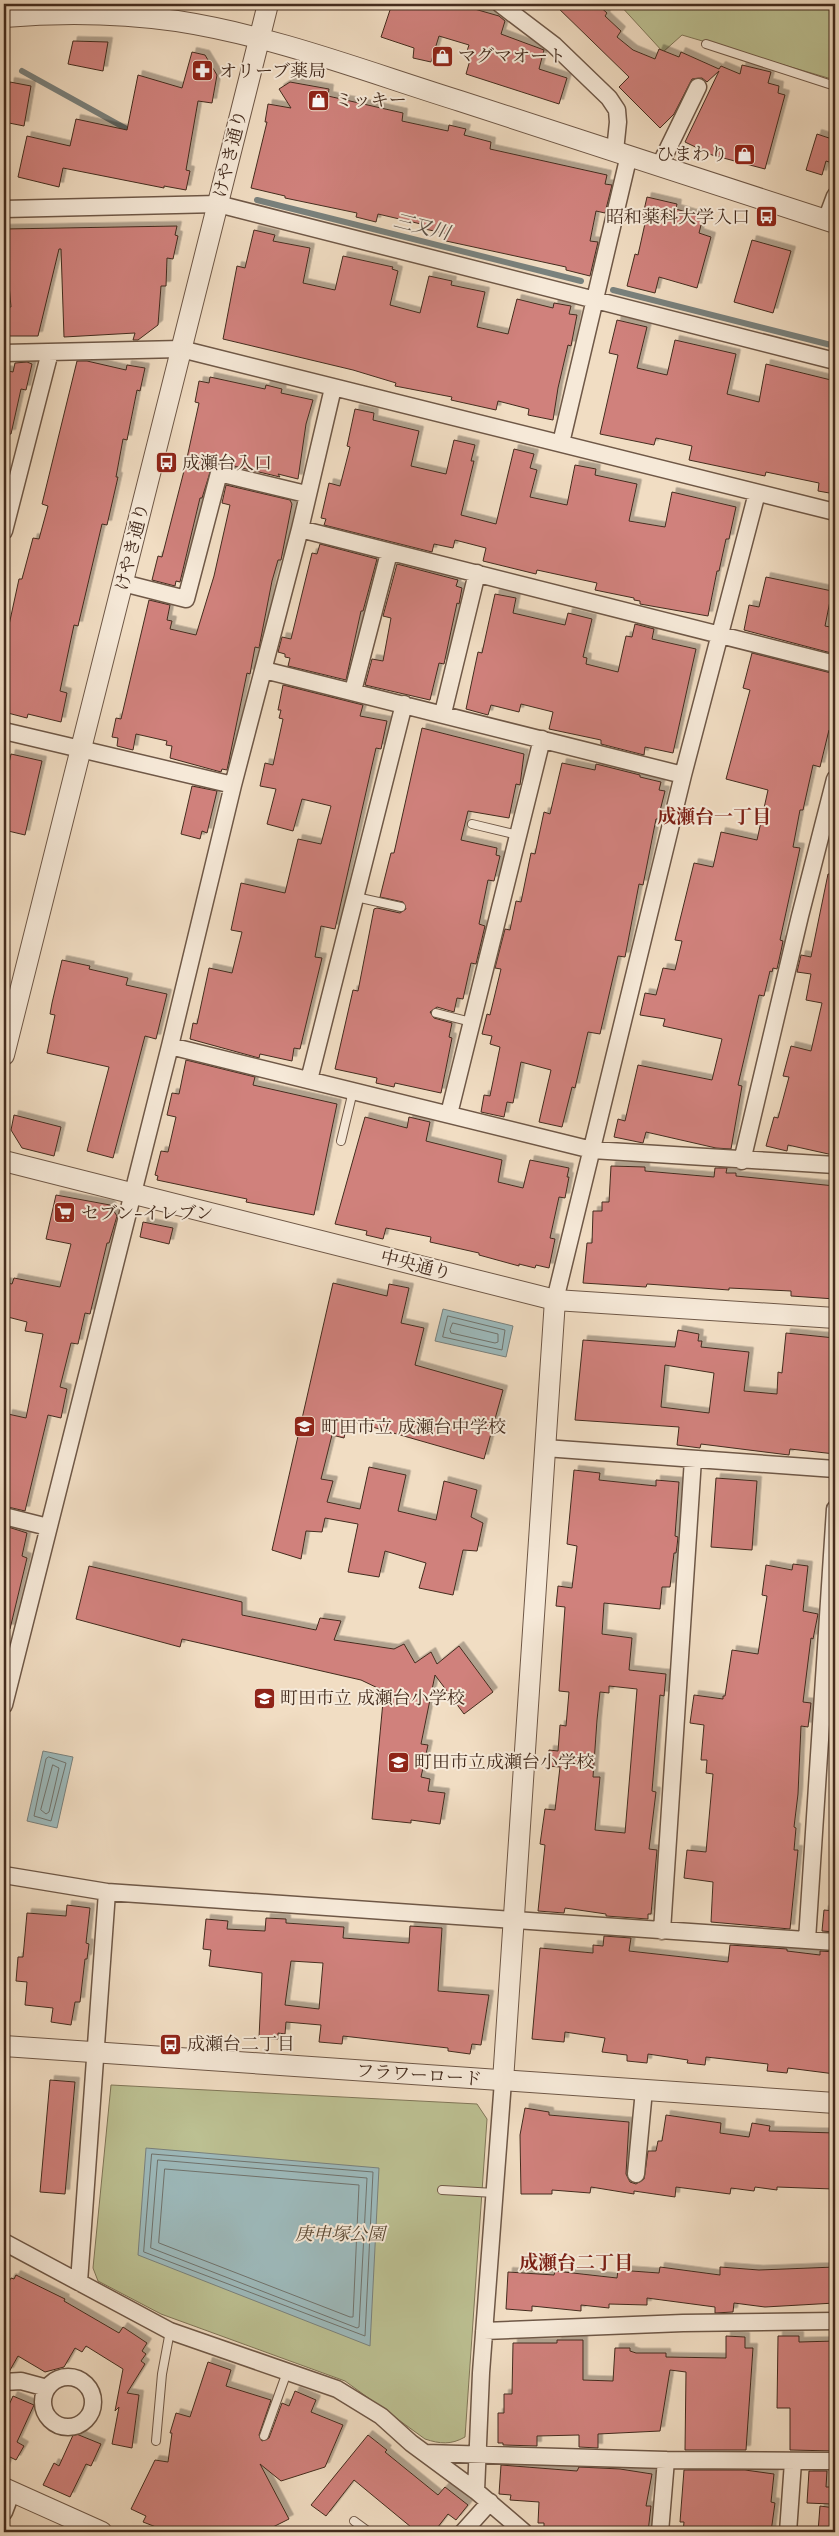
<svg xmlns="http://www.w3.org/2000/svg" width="839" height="2536" font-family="Cardo,'Noto Serif JP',serif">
  <defs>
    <filter id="shadow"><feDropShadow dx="4.5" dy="-4.5" stdDeviation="0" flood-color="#0004"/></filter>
  </defs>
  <rect width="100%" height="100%" fill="#f1ddc3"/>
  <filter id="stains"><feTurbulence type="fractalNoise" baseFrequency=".004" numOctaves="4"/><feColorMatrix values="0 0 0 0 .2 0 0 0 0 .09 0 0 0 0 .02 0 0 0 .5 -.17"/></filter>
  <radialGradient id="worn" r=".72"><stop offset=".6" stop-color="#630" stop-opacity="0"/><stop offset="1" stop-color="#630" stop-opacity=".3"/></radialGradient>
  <!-- green -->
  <path fill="#bcc092" stroke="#807658" d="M619,4H835V80L682,35L663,52Z
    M111,2085L477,2104L487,2119L465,2437C451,2445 440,2444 425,2439L345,2381L161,2314L98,2281L93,2268Z"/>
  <!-- water -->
  <path fill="#9dbabc" stroke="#79817d" d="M443,1309L513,1326L506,1357L435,1341Z
    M43,1751L73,1757L57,1828L27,1821Z
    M146,2148L379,2168L370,2346L138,2255Z"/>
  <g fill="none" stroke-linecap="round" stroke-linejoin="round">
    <!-- shore -->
    <path stroke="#70736d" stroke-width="1" d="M448,1316L505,1330L502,1350L443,1337Z
      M453,1323L498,1334V1342L495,1343L451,1333L450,1330Z
      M49,1757L66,1763L51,1821L34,1816L46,1759Z
      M53,1765L59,1768L49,1812L46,1814L41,1810Z
      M152,2154L373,2172L365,2336L144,2252Z
      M158,2160L367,2178L359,2327L357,2328L151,2248Z
      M165,2169L359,2185L353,2317H350L159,2243Z"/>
    <!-- stream -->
    <path stroke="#79817d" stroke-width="6" d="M22,71L134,133
      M257,200L581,281
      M613,290L835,346"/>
  </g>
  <!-- building -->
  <path fill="#d0817c" stroke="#442c1e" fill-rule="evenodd" filter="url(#shadow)" d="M392,4H457L499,16L505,21L501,34L544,50L539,69L567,78L559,104L466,74L472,53L467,51L469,45L439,36L431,62L413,58L414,48L381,37Z
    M554,4H597L607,13L605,16L621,31L617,37L633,50L655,59L659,49L679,57L681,52L719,69L721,66L740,74L742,65L771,72L768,83L779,86L778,93L785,95L765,169L712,155L685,142L719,71L707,82L702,78L692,79L674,114L660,128L619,87L629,77Z
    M73,41L108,42L103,71L68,64Z
    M192,52L205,55L217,75L212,103L198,101L186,170L190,171L186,190L164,186V188L63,168L59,187L18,177L27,136L70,146L76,119L127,130L138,75L182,88Z
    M10,82L31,86L24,126L4,122Z
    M290,82L329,89L328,96L403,113L402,121L448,131L449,125L466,129L464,135L491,142L490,149L607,175L605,184L612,185L605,213L596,211L590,241L598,242L590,276L566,270V267L446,241L448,234L420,228L421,224L378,214L376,222L356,217L357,213L285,198V196L251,188L267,122H265L268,104L291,108L279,89Z
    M817,134L835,140V164L826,161L822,175L806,170Z
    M647,197L677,204L676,209L703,217L699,233L711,237L697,288L659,277L655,293L627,286L635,254L638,255L646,219H642Z
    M177,226L175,235L178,236L173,259L167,258L166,286H161L158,325L138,340H133L135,333L64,337L61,249H59L38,336H6L7,307H11L4,229Z
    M254,230L275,235L273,241L310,248L303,283L335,290L343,256L393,267L392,269L398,271L390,305L420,313L429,276L452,281L451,285L485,292L477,327L508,334L517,299L553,308L554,303L571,306L569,314L577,315L571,346L568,345L558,388L553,420L528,415L529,409L498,401L496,410L451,400L452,397L395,386L396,383L353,370L223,339L237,266L245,268Z
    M752,240L791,251L773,313L734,302Z
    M617,320L647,327L637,368L667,375L675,340L736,354L727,394L759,402L766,364L835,381V494L818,491L819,483L766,472L765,476L689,460L692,446L656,438L654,445L600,434L618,355L609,353Z
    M77,361H87L126,370L127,365L145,368L140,391L137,390L127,440L123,439L116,477H118L107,525L102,524L78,626L74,625L60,691L67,693L61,722L28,714L27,718L4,712V648L19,579H22L33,538L39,539L48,506L42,504Z
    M27,362L32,364L26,390L21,389L11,434H4V370L13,372L15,363Z
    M210,377L265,389L266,385L282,389L281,393L313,400L306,424L298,479L278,474L280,477L221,463L212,466L202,498H200L180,582L176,581L175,586L152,580L158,556L162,557L185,467L199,403L195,402L199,381L209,383Z
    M355,409L374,413L373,420L419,431L411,466L446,474L454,440L475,445L471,461H474L461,515L496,524L514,449L534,454L530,468L537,470L530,497L567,505L575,465L596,469L595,475L637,484L629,521L665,527L672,492L736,507L729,539H726L719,571H717L708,616L640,604V601L634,600V598L595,590L597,583L537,570L536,574L483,561L486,548L455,540L453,548L434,544L432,552L324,525L326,519L321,518L329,483L340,486L350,447L347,446Z
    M226,485L290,500L292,504L281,560H278L272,581L259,648L255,647L250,674L247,673L227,770L222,769L221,772L170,758L172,746L166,745L167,741L136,734L133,750L117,746L118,738L112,737L116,718L121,719L149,600L170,605L167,620L172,621L170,629L196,635L214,576L230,505L222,503Z
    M320,544L377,559L363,611H361L346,680L288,666L290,658L285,657V654L278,652L282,637L291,639L312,553L317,554Z
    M397,564L458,580L456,586L462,588L459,604L457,603L444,664L439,663L430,700L365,685L372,659L383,661L391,618L383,616Z
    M766,577L832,591L825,626L835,628V654L744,630L749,605L759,607Z
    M495,594L516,598L513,613L565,625L568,613L592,619L583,657L587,658L586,664L618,672L626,636L632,637L635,624L654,629L652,639L696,649L673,753L645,747L644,755L601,744V740L549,729L553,712L521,704L519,712L491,705L488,715L466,709L478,652L482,653Z
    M752,653L835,674V716L832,731L829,730L820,767L813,765L803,810H800L793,847L800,848L780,940L783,941L781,951L777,969L773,968L772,972L770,971L764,996L759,995L738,1085L742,1086L731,1149L716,1148L646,1132L643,1143L614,1137L618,1119L625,1121L638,1065L712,1080L722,1039L663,1026L665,1019L640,1015L645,993L656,995L663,968L675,970L682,941L675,940L694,863L713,867L721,832L757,840L768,790L726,779L750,690L743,688Z
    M283,685L363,705L360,716L387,721L381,749L376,748L335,929L321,926L315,957L322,958L300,1049L294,1048L292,1061L260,1054L259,1058L190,1039L193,1023L197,1024L209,968L232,973L242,932L231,930L241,883L285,893L298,839L321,844L331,806L302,799L293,831L267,824L276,789L260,786L265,763L273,765L283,719L279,718L281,710H278Z
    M422,728L524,754L520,785L516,784L509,818L468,811L461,840L497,848L496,855L500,856L494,881L488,880L479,924L485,926L476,964L471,963L463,999L457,998L454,1012L437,1007L430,1012L434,1018L452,1023L449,1037L452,1038L441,1093L395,1083L394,1087L376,1083L377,1078L335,1069L353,990L358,991L374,909L377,908L400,913L406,909L403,902L380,897L391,853H394Z
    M11,754L42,761L25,835L4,830V786Z
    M562,763L595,770L596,764L640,775V777L661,782L659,790L665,791L658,819H656L643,885L639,884L625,957L618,956L600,1034L588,1032L575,1088L572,1087L562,1127L539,1122L551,1070L521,1062L513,1103L507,1102L504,1117L481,1112L484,1095L490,1096L500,1047L490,1044L492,1036L482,1034L487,1014L490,1015L501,969L495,968L505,929L510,930L516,901L521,902L531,853L535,854L544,812L550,814Z
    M192,786L217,791L207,833L202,831L200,839L181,834Z
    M828,874L835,875V1142L833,1155L788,1145L787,1151L766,1146L774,1117L778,1118L789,1077L783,1076L791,1046L811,1051L822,1003L806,1000L811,974L797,972L801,955L811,957Z
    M62,960L90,966L89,969L128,978L126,985L167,994L156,1039L145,1036L113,1158L87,1151L109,1067L47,1053L55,1015L50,1014L52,1003Z
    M186,1060L255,1077L253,1085L337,1104L314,1215L246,1202L247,1199L157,1180L158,1176L155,1175L161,1151L168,1152L176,1117L167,1115L172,1093L179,1094Z
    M14,1115L61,1127L54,1156L22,1148L11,1130Z
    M365,1117L407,1128L409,1117L430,1122L426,1141L502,1160L498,1182L523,1188L530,1160L569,1168L567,1177H569L565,1198L559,1197L550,1238L555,1239L549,1268L536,1265L535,1268L519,1264V1266L479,1255V1253L430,1242L431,1237L386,1228L383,1239L366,1235L367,1231L335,1224Z
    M611,1166L645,1167V1171L714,1177L715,1168H727L726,1173H736V1176L835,1186V1299L791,1296V1291L729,1288V1290L647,1284L646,1287L583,1283L587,1243H592L593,1211H602V1202H609Z
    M56,1195L110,1205L117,1216L109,1243H107L90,1314L85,1313L78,1344L71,1343L60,1387L67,1389L61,1418L48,1415L25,1511L8,1507L9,1502L4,1501V1433L8,1414L26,1418L43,1334L25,1331L27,1322L4,1316V1282L12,1284L14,1278L60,1287L71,1244L46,1239Z
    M143,1222L173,1228L169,1244L140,1237Z
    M333,1283L387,1296L389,1284L409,1288L401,1323L424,1328L415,1365L503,1390L484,1459L348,1420L344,1438L332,1435L321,1479L333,1481L327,1502L360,1509L369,1467L406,1475L398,1511L436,1520L444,1481L477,1490L471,1517L483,1523L477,1551L463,1550L453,1595L419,1588L426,1563L385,1551L379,1577L348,1572L358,1524L325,1518L322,1532L306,1531L301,1559L272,1550Z
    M678,1330L699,1334L698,1341H702L701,1347L749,1352L744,1391L777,1394L778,1372L782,1373L786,1333L835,1338V1454L790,1449L789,1455L701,1444L700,1448L677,1445L679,1427L575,1420L583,1340L675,1347ZM665,1365L714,1373L709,1413L661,1407Z
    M574,1470L600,1473L599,1480L656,1486V1480L679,1482L675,1536L678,1537L677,1546L676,1553H674L670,1587H662L660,1609L604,1603L602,1634L632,1638L629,1670L666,1674L664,1696L660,1695L652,1791L656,1792L649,1849L657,1850L651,1914H648V1919L606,1916V1914L565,1908L564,1913L538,1911L545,1845L540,1844L545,1809L555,1810L560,1767L548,1766L549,1750L558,1751L560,1725L566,1726L569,1692L559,1691L565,1607L556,1606L558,1586L572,1588L577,1546L567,1544ZM609,1686L637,1689L625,1833L595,1830L600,1777H593L597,1720L600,1692L609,1693Z
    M716,1478L757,1481L752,1550L711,1547Z
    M5,1526L27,1533L22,1556L27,1558L10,1629L4,1628Z
    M793,1564L808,1566L803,1611L818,1614L813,1639L811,1638L803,1702L811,1703L808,1727L801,1726L798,1794L794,1827L796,1828L794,1850H798L790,1929L711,1922L713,1882L684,1878L687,1850L706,1852L713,1774L706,1773L707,1760H701L704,1725L690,1723L694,1695L723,1699V1696H725L732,1650L758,1654L767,1596L762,1595L766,1565L792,1570Z
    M89,1566L242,1602V1615L316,1630L320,1618L341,1621L334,1640L394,1649L404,1644L415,1663L431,1652L437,1664L459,1646L493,1692L464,1714L435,1675L421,1744L428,1745L421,1777L430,1779L428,1791L445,1793L440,1824L411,1820V1823L372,1819L384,1691L361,1680L182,1639L180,1647L76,1619Z
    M67,1905L90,1908L86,1943L89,1944L87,1959H85L80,2002H75L71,2025L51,2022L53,2008L25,2005L27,1982L16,1981L18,1957H23L27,1913L66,1916Z
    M824,1910L835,1911V1932L822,1931Z
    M266,1918L286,1919V1923L344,1927L343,1938L409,1943L410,1926L442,1928L438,1991L489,1995L481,2045L472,2044L470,2054L448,2051V2048L343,2036L342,2044L319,2042L321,2025L286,2022L285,2034L278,2033V2039L259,2038L262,1973L209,1966L211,1950L203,1949L206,1919L228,1921L227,1929L265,1931ZM291,1961L323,1963L319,2009L285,2005Z
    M604,1936L631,1938L629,1951L728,1962L730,1945L787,1949V1951L820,1955V1951L835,1952L832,1997L835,1998V2074L788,2068L787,2073L767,2071L768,2064L706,2057L705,2065L687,2063L688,2060L648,2054L647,2063L627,2061V2055L602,2052L605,2038L565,2032L564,2042L532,2039L540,1948L593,1953V1945L603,1946Z
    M50,2080L75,2082L65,2194L40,2192Z
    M525,2108L549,2112V2115L629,2122L626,2174L630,2182L636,2184L644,2179L648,2151H656L658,2141H662L666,2115L721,2123L720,2133L749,2137L752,2123L770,2126L769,2131L835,2133L833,2189L777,2187V2190L755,2187L754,2191L731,2188L730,2194L676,2187L675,2197L634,2191V2194L591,2187L590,2193L552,2190V2194H521L520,2135Z
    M660,2267L720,2275V2267L759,2270L835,2267V2303L765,2307L734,2303L733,2312L715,2313V2307L647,2298V2305L609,2304V2308L581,2305V2311L532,2306V2311L506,2309L508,2272L554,2275L555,2271L617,2278L618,2270L659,2273Z
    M16,2275L65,2299L64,2301L119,2333L123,2327L147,2343L142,2351L146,2354L141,2361L145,2364L127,2393L139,2395L132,2448L112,2444L119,2407L115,2411L123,2369L86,2346L82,2352L75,2348L64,2367L45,2372L18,2356L9,2372H4V2291L11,2278L14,2279Z
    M726,2336L745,2337V2348H753L746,2450H685L686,2372L670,2370L660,2431L598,2434V2448L579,2447V2435L537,2436V2446L503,2445V2443H498V2413H504V2394H512L513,2343H557V2340H583V2380L613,2381L615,2348H630V2351L636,2353H666V2357L726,2358Z
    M778,2336H799V2342L835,2341V2451L790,2450V2408H777Z
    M208,2362L231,2370L226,2386L271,2400L259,2435L262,2441L269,2438L282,2403L289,2406L295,2391L316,2400L311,2412L343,2425L325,2467L281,2481L260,2464L289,2519L263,2532H169L143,2522L146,2516L131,2509L155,2460L168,2462L172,2433H170L176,2413L190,2417Z
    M13,2396L34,2405L17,2442L24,2446L16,2460L10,2457L4,2471V2416Z
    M74,2433L101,2444L91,2466L86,2464L70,2497L43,2485L54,2463L59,2466Z
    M368,2435L387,2450L385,2452L438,2495L445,2487L468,2505L456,2520L448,2514L434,2532H417L354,2480L326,2516L311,2505Z
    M501,2465L577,2471L579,2467L620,2469L652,2474L646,2506H651L648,2532H544V2523H538L539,2502L510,2500L511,2495L499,2494Z
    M684,2470H745L774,2474L771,2502L775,2503L771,2532H683L684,2522H680Z
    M809,2471H827L826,2487H832L831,2504L807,2503Z
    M820,2506L835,2508V2532H818Z"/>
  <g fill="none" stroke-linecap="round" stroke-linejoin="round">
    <defs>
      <path id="service" d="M706,44L835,86
        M472,824L518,835
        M356,897L401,907
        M436,1013L471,1022
        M341,1141L353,1091
        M442,2190L495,2193
        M264,2436L287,2372
        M156,2441L162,2374L170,2331
        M354,2521L369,2532"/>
      <path id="minor" d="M500,4L554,45L609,98L617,110L618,122L615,151
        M660,165L698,87
        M4,209L218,204L835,361
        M826,220L835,196
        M4,353L181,349L835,512
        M561,443L629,155
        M300,529L835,664
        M4,531L50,352
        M123,583L186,599L219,473L306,494
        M264,670L683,775
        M353,691L389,553
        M443,713L477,573
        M4,731L233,785
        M170,1046L592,1150L835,1165
        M309,1080L404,704
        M449,1114L542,739
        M742,1161L800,916L835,779
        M555,1300L683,775L757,493
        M545,1448L835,1469
        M4,1516L48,1527
        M4,1705L170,1046L233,785L300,529L333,388
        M4,1875L107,1892L835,1942
        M662,1931L693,1459
        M807,1940L835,1509
        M636,2174L644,2090
        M4,2242L170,2331L337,2389L381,2416L411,2443L476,2491L524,2532
        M79,2282L107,1892
        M484,2331L683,2323L835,2321
        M43 2402a25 25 0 1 1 50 0a25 25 0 1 1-50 0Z
        M4,2382L21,2381L47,2388
        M425,2453L666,2460L835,2461
        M476,2491L481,2373L503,2081
        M4,2512L12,2491
        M463,2532L490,2502
        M660,2532L666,2460
        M788,2532L793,2462"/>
      <path id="tertiary" d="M4,17C61,12 120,13 177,21C274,36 367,72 460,101C585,141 710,182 835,223
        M4,1055L268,4
        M4,1161L555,1300L835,1318
        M4,2046L835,2103
        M503,2081L555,1300
        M4,2488L102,2532"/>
    </defs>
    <!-- service casing -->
    <use href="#service" stroke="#6f5847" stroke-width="10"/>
    <!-- minor casing -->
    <use href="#minor" stroke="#6f5847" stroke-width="19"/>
    <!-- tertiary casing -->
    <use href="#tertiary" stroke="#6f5847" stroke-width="22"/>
    <!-- service -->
    <use href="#service" stroke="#f6e9d8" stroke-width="8"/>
    <!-- minor -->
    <use href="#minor" stroke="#f6e9d8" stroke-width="16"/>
    <!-- tertiary -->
    <use href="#tertiary" stroke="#f6e9d8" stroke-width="20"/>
  </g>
  <!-- icons -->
  <defs>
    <symbol id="shop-square" viewBox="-11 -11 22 22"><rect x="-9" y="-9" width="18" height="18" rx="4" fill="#8f2418" stroke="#f6e9d8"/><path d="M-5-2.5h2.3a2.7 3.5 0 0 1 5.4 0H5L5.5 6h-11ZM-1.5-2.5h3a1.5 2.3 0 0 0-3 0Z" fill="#fff"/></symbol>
    <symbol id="pharmacy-square" viewBox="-11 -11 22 22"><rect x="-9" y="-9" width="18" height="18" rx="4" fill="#8f2418" stroke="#f6e9d8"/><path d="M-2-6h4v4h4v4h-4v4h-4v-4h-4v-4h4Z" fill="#fff"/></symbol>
    <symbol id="bus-square" viewBox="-11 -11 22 22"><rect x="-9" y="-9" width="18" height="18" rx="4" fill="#8f2418" stroke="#f6e9d8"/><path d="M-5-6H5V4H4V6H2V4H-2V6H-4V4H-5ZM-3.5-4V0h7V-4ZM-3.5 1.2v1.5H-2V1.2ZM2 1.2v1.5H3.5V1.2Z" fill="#fff"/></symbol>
    <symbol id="supermarket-square" viewBox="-11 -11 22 22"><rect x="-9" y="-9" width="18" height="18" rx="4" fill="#8f2418" stroke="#f6e9d8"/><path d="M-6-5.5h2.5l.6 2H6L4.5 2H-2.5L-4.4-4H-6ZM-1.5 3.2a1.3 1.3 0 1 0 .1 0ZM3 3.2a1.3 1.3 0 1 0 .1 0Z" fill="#fff"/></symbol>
    <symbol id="school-square" viewBox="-11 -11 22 22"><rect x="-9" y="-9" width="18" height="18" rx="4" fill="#8f2418" stroke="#f6e9d8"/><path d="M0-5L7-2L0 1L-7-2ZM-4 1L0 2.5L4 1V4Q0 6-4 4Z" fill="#fff"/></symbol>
  </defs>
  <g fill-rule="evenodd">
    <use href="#shop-square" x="430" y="44" width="25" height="25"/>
    <use href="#pharmacy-square" x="190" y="58" width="25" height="25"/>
    <use href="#shop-square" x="306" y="88" width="25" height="25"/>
    <use href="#shop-square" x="732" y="142" width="25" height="25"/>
    <use href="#bus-square" x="754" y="204" width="25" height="25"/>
    <use href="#bus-square" x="154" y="450" width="25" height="25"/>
    <use href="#supermarket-square" x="52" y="1200" width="25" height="25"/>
    <use href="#school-square" x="292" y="1414" width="25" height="25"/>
    <use href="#school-square" x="252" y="1686" width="25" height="25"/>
    <use href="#school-square" x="386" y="1750" width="25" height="25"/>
    <use href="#bus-square" x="158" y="2032" width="25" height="25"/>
  </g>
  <g text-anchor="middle" stroke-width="4" stroke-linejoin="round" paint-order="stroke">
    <!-- poi labels -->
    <g font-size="18" fill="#442c1e" stroke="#f6e9d8" text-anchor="start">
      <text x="458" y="62">マグマオート</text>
      <text x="219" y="77">オリーブ薬局</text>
      <text x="335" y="106">ミッキー</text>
      <text x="728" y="160" text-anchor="end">ひまわり</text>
      <text x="750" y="223" text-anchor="end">昭和薬科大学入口</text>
      <text x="182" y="469">成瀬台入口</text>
      <text x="81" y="1219">セブン-イレブン</text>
      <text x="321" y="1433">町田市立 成瀬台中学校</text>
      <text x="280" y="1704">町田市立 成瀬台小学校</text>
      <text x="414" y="1768">町田市立成瀬台小学校</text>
      <text x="187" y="2050">成瀬台二丁目</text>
    </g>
    <!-- street labels -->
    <g font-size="18" fill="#442c1e" stroke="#f6e9d8">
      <text transform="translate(230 154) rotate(-76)" y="6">けやき通り</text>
      <text transform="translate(132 547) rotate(-76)" y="6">けやき通り</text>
      <text transform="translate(416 1265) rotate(14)" y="6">中央通り</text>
      <text transform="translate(419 2075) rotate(4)" y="6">フラワーロード</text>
    </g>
    <!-- park labels -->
    <g font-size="18" font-style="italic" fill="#5c4a35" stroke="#f6e9d8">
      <text x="340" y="2240">庚申塚公園</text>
    </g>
    <!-- water labels -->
    <g font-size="19" font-style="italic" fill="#5a5046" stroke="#f6e9d8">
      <text transform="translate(422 226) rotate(14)" y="7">三又川</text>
    </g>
    <!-- neighbourhood labels -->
    <g font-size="19" font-weight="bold" fill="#7a1f14" stroke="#f6e9d8">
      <text x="714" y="823">成瀬台一丁目</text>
      <text x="576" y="2269">成瀬台二丁目</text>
    </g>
  </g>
  <!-- margin -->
  <rect width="839" height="2536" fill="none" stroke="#f1ddc3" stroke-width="20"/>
  <rect x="5" y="5" width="829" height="2526" fill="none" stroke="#442c1e" stroke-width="2.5"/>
  <rect x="10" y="10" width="819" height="2516" fill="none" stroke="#442c1e"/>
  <rect width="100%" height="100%" filter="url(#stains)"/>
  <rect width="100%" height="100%" fill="url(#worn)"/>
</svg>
